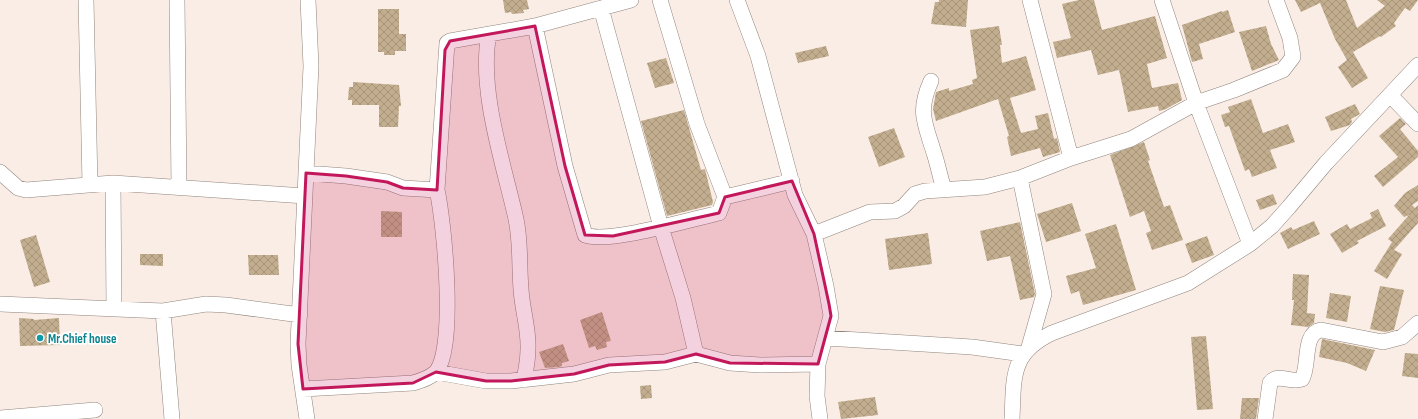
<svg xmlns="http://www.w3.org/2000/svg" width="1418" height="419" font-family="'Sofia Sans Condensed',sans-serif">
  <defs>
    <pattern id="building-cross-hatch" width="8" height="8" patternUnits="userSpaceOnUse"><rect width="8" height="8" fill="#c2ae8e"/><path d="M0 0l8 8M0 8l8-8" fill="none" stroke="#a6957a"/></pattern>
  </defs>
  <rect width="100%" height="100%" fill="#faede5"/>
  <!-- building -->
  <path fill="url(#building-cross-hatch)" d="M503,0H527L529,9L523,10L524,13L512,14L511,12L505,13Z
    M939,0H968L966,27L931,24L935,2H939Z
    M1079,0H1094L1102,30L1155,16L1167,58L1147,64L1152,88L1178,83L1182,100L1166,109L1159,111L1158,106L1128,112L1119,70L1098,75L1091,50L1057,58L1053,42L1071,38L1062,4Z
    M1295,0H1346L1357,28L1385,6L1377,0H1418L1410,11L1405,8L1394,23L1396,26L1381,37L1380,36L1353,52L1368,78L1352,88L1338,67L1347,60L1335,39L1320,3L1301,12Z
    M378,9H399V34H406V51H395V55H384V52H378Z
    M1228,10L1235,32L1199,44L1203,59L1192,62L1182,25L1222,11V12Z
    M999,26L1002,45H1000L1002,63L1026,56L1036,90L1010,98L1021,133L1038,129L1035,116L1048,113L1054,139L1057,138L1060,152L1043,157L1040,148L1011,156L1007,137L1009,136L998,99L936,121L933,109L936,92L949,88V91L973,84L972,80L977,78L970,30Z
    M1266,26L1271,44L1279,60L1252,71L1239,32Z
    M826,46L829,56L798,63L795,53Z
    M666,58L674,83L655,88L647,63Z
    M353,82L399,85L401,106H399L398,127H379V105H352V100H348L349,87H353Z
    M1251,99L1263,133L1288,124L1295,142L1270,150L1277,168L1252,177L1249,169L1245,171L1229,126L1225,127L1221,115L1230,112L1228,107Z
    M1355,104L1360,114L1351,119L1352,122L1350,125L1331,131L1325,117Z
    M684,110L701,170L705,169L713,202L712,205L667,216L641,121Z
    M1400,118L1406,124L1400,129L1418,151V157L1383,187L1374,176L1398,157L1379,136Z
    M894,128L905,157L879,167L868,137Z
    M1144,142L1150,160L1148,161L1164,207L1170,205L1183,240L1152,250L1146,233L1151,231L1144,211L1130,217L1110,155Z
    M1418,185V201L1412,205L1415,208L1418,205V223L1394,250L1402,254L1387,279L1374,271L1392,242L1388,239L1409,215L1404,217L1394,206L1405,193Z
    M1273,194L1277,204L1260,210L1256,200Z
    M1072,203L1081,231L1046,242L1037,214Z
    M1378,209L1386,226L1357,241L1359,243L1342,253L1330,234L1347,224L1350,229L1372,218L1370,213Z
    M381,211L402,212V237H381Z
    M1314,221L1320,234L1288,249L1280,233L1291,227L1293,230Z
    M1020,222L1035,294L1034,297L1020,300L1010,256L987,261L980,231Z
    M1116,224L1136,290L1083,305L1079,291L1071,294L1066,276L1096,268L1085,234Z
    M928,233L932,264L889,270L885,239Z
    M36,235L50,282L34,287L20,240Z
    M1207,236L1214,255L1192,263L1185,244Z
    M140,254H163V266L140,265Z
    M248,255H278L279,275H249Z
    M1293,274L1309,275L1307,313L1315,314L1314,323L1308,327L1291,325L1294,300H1292Z
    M1380,286L1404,290L1394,330L1385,332L1370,329Z
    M1330,293L1351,296L1347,322L1326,318Z
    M602,312L611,341L606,342L607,347L597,350L595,346L589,348L580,320Z
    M19,318L34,319V320L59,318L60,345L20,346Z
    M1206,336L1213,409L1197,410L1191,337Z
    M1322,339L1375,350L1366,371L1347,363L1319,357Z
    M563,344L569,361L562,363V366L559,367L545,368L539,352Z
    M1405,353L1418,354V378L1402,376Z
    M651,385L652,398L641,399L640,386Z
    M875,397L878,415L841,419L838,402Z
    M1242,398H1259L1256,419H1240Z"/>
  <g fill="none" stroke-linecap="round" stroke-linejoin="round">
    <defs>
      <path id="minor" d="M86,0L90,185
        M177,0L179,187
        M660,0L697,124L725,197L792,181
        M737,0L758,56L795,195L814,234L826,286L831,316L818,364L817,396L820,419
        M1030,0L1071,158
        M1162,0L1196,103L1250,244
        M601,8L661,227L683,298L696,354
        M535,26L565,166L585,235C608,244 692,219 719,213L725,197
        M489,34C478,89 504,165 516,219C521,243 519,266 521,289C522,309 529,329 528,349C528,359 526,370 524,380
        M931,81C917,112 925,123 934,153C938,165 940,177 944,189
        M1390,95L1418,124
        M0,172L18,188L26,190L113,183L305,196
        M113,183L114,308
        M437,190L447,43L450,41L535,26L631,0
        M814,234L870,212L895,211L904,206L915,194L925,191L985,187L1020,178
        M0,304L163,311L172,419
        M163,311L206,304L226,305L300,315
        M826,338L972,347L1022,354
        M1029,347L1044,294L1020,178L1071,158L1131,139L1196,103L1234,90L1283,70L1293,57L1290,38L1276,0
        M436,372L486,381H511L574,374L609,365L665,362L696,354L730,363L760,365L818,364
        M303,389L413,383C420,381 429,378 435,373C457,351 444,221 437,190L403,188L387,182L346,176L306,173
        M0,418L95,410
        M307,419L299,365L298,344L311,66L308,0
        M1012,419C1014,377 1010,353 1052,333L1188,283L1250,244L1272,226L1289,207L1326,163L1418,65
        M1265,419L1270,383C1278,372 1291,384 1302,379C1310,366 1302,333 1321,330L1383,342L1402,337L1418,323"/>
    </defs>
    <!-- minor casing -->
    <use href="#minor" stroke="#90857d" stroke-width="16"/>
    <!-- minor -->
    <use href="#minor" stroke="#fff" stroke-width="15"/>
  </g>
  <!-- marked area -->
  <path fill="#c2185b" fill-opacity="0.2" stroke="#c2185b" stroke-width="3" stroke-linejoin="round" d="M535,26L565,166L585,235L613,236L719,213L725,197L792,181L814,234L829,304L831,316L818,364L730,363L696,354L665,362L609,365L574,374L511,381H486L436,372L413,383L303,389L298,344L306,173L346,176L387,182L403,188L437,190L445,50L450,41Z"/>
  <!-- markers -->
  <circle fill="#0f9aa8" stroke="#fff" stroke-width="1.5" cx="40" cy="338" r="4"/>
  <g text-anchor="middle" stroke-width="3.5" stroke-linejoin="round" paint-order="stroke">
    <!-- culture labels -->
    <g font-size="13" font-weight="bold" fill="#0d838f" stroke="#fff" text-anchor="start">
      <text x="48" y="343">Mr.Chief house</text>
    </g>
  </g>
</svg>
